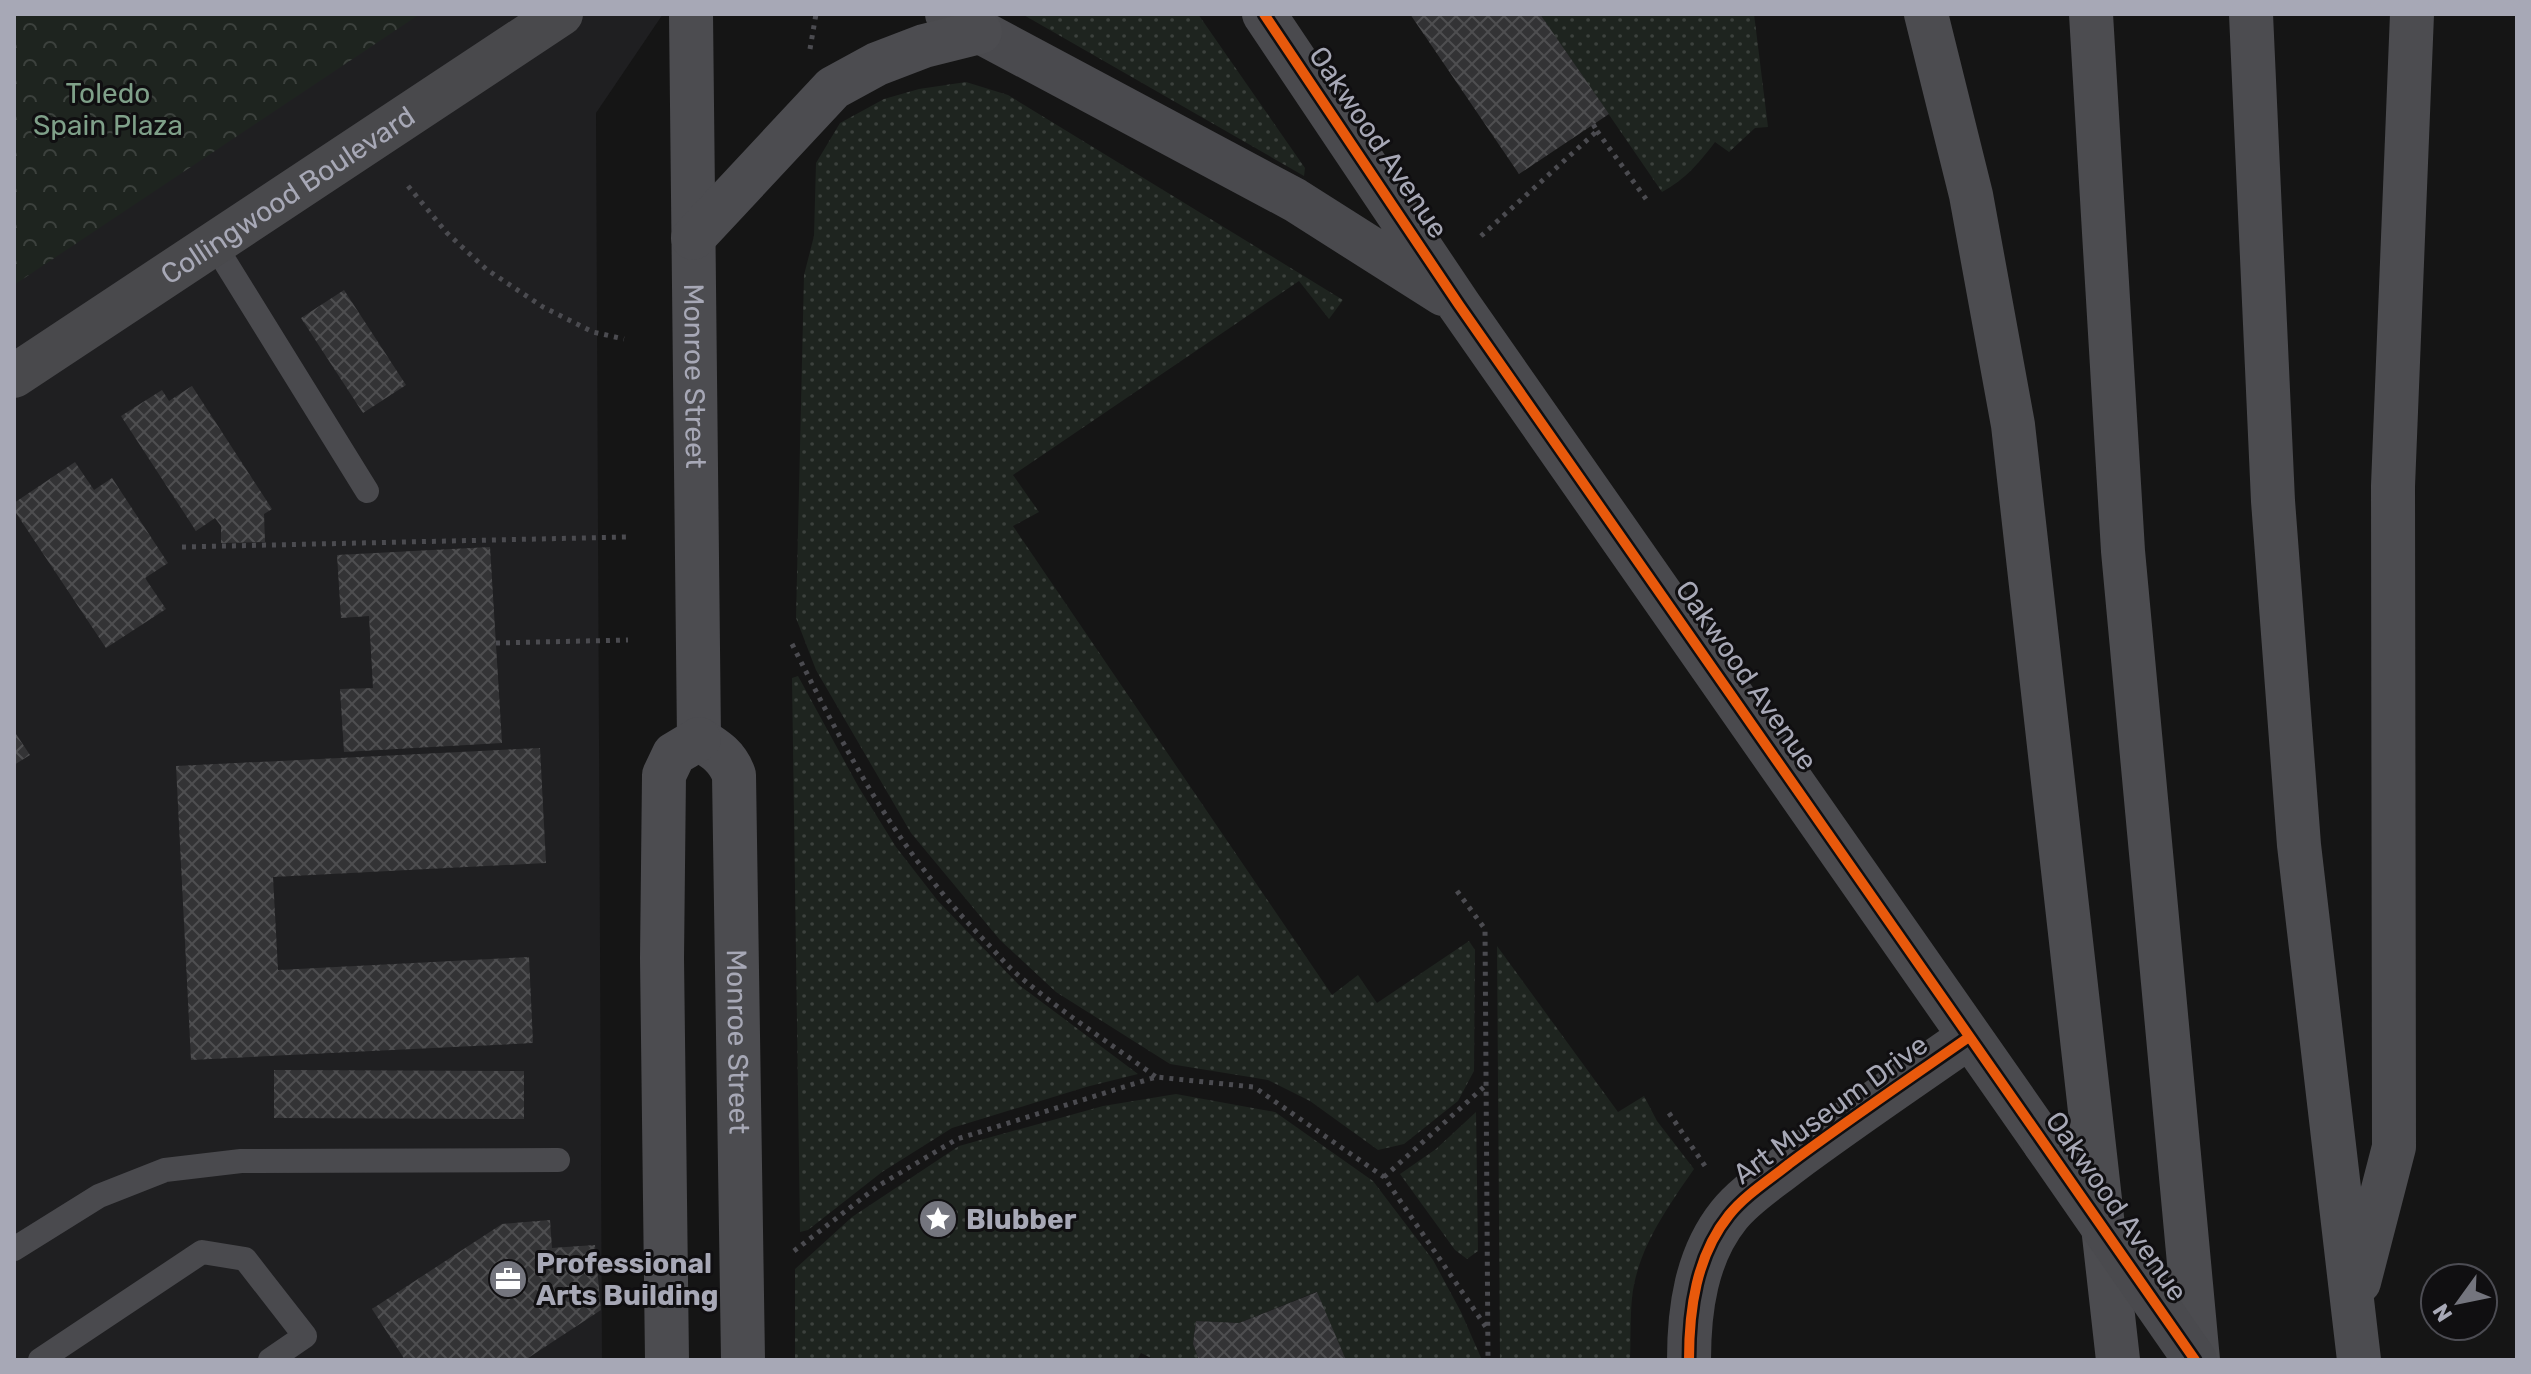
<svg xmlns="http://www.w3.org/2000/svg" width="2531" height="1374" font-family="Rubik,sans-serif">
  <defs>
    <pattern id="grass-dots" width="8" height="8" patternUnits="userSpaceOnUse" patternTransform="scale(2)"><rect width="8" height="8" fill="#1e241f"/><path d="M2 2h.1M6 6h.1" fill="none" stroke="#3c413d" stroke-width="1.8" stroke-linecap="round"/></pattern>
    <pattern id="forest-crowns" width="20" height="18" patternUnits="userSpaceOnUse" patternTransform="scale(2)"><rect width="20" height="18" fill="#1e241f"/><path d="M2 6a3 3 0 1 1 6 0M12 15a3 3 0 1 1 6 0" fill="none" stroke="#3c413d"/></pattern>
    <pattern id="building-cross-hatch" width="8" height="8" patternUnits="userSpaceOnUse" patternTransform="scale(2)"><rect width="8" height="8" fill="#333335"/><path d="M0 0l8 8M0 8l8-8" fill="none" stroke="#4e4e50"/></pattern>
  </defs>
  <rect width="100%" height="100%" fill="#151515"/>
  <!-- built -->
  <path fill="#1f1f21" d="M14,14H663L596,113L602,1360H14Z"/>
  <!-- grass -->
  <path fill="url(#grass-dots)" d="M1022,14H1198L1305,168L1304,176Z
    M1540,14H1754L1768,127L1755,128L1729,152L1715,142C1699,163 1686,179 1662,192Z
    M966,82L1008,95L1343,300L1329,319L1299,281L1013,475L1039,512L1013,526L1332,995L1358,975L1377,1003L1469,941L1475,950L1474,1071L1458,1101L1404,1144L1378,1150L1310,1101L1268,1080L1170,1064L1056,992L1000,940L911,833L816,670L796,618L804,275L814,236L816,163L840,123L884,99L919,89Z
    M798,676L858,786L896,847L938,901L1019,985L1138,1074L1086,1087L952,1128L882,1172L808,1230L800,1232L792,678Z
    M1497,946L1618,1112L1644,1096L1657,1121L1694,1169C1667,1208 1637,1250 1632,1298C1630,1318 1631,1339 1630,1360H1500Z
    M1176,1094L1275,1112L1373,1181L1433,1260L1461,1312L1482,1360H1346L1316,1292L1239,1323L1196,1321L1193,1344L1199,1360H1155L1141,1353L1137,1360H795V1269L852,1217L959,1146L1103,1106Z
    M1476,1112L1478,1251L1467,1259L1455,1250L1400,1174L1436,1149Z"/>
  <!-- forest -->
  <path fill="url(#forest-crowns)" d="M14,14H420L14,285Z"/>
  <!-- building -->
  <path fill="url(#building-cross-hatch)" d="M1410,14H1540L1609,114L1519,174Z
    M344,290L406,385L363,413L301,318Z
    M192,386L272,509L264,514L265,542L221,543V526L215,518L196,531L121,416L162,390L169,401Z
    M75,462L94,490L112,478L168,563L145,578L166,609L106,648L14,510V503Z
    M490,547L502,743L344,752L340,689L373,688L369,616L341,618L337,555Z
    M14,731L30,755L14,765Z
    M540,748L546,863L273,877L278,970L529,957L533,1043L191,1060L176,766Z
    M274,1070L524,1071V1119L274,1118Z
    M550,1220L552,1248L595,1245L601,1310L525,1360H405L372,1309L502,1224Z
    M1317,1292L1346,1360H1199L1193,1344L1196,1321L1239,1323Z"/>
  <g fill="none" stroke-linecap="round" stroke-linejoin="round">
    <!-- path -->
    <path stroke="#4b4b50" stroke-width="5" stroke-dasharray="4 6" stroke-linecap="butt" d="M810,49L816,14
      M1597,131L1646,199
      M408,186L447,233L486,269L543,307L593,332L624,339
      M1481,236L1597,131L1593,124
      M182,547L627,537
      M496,643L628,640
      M792,644C848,755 896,849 984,940C995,951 1006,965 1018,975C1061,1012 1110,1043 1156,1077
      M1457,891L1485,929L1488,1360
      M1669,1113L1707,1169
      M1384,1177L1485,1086
      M794,1251L878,1186L957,1139L1156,1077L1254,1087L1384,1177L1488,1330
      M526,1359L527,1360"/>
    <!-- lane -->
    <path stroke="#4a4a4e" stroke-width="24" d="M214,244L367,491
      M14,1249L99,1196L165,1170L241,1161L558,1160
      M40,1360L202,1252L245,1259L305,1336L270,1360"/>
    <!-- street -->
    <path stroke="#4a4a4e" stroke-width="44" d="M947,14L1295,200L1443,294
      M1264,14L1459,305L2045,1144
      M1689,1360C1689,1310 1696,1256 1729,1215C1745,1195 1769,1180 1789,1164C1848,1120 1909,1079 1969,1037"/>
    <!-- secondary -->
    <path stroke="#49494c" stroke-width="44" id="s1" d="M14,376L561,14"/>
    <!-- primary -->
    <g stroke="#4c4c50" stroke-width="44">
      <path id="s2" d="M691,14L699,739"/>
      <path d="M693,238L833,88L877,64L924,46L980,32"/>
      <path id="s3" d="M699,739C715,749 727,756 734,775L743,1360"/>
      <path d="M667,1360L662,958L664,775L674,754L699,739"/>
    </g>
    <!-- highway -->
    <path stroke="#4c4c50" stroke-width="44" d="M1926,14L1971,195L2013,425L2118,1360
      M2091,14L2123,551L2198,1360
      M2251,14L2273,501L2299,845L2359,1360
      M2359,1282L2394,1147L2393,486L2412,14"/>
    <!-- street-bridge -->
    <path stroke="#4a4a4e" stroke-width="44" d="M2045,1144L2195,1360"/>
    <defs>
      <path id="cycleway" d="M1264,14L1459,305L2195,1360
        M1689,1360C1689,1310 1696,1256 1729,1215C1745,1195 1769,1180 1789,1164C1848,1120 1909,1079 1969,1037"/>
    </defs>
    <!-- cycleway casing -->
    <use href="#cycleway" stroke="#100f11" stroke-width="15"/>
    <!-- cycleway -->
    <use href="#cycleway" stroke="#e8590c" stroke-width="10"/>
  </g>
  <!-- icons -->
  <defs>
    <symbol id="sight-disc" viewBox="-11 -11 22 22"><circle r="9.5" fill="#74757e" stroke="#100f11"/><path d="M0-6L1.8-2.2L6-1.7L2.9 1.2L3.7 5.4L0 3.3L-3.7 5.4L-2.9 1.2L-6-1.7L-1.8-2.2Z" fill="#fff"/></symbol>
    <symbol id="office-disc" viewBox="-11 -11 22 22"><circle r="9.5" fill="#74757e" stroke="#100f11"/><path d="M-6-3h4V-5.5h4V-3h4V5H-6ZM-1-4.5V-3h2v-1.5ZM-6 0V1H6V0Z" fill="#fff"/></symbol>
  </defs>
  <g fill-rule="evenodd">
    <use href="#sight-disc" x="916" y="1197" width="44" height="44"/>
    <use href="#office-disc" x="486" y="1257" width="44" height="44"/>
  </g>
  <g text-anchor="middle" stroke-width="6" stroke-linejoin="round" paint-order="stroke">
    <!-- park labels -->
    <g font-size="28" fill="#7fa089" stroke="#100f11">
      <text x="108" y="103">Toledo<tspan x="108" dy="32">Spain Plaza</tspan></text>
    </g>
    <!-- street labels -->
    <g font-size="28" fill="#a7a8b6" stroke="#100f11">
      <text transform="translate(1379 142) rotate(56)" y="10">Oakwood Avenue</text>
      <text dy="10" stroke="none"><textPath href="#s1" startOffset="328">Collingwood Boulevard</textPath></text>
      <text dy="10" stroke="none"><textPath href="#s2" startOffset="362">Monroe Street</textPath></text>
      <text transform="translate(1747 675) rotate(55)" y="10">Oakwood Avenue</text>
      <text dy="10" stroke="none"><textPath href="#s3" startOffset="318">Monroe Street</textPath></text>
      <text transform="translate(1830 1109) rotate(-36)" y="10">Art Museum Drive</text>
      <text transform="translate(2117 1206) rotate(55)" y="10">Oakwood Avenue</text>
    </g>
    <!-- poi labels -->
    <g font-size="28" font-weight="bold" fill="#a7a8b6" stroke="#100f11" text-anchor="start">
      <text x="966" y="1229">Blubber</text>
      <text x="536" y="1273">Professional<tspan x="536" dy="32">Arts Building</tspan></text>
    </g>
  </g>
  <!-- border -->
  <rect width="2531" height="1374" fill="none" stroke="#a7a8b6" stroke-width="32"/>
  <!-- north arrow -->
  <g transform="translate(2459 1302) rotate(237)"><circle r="38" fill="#100f11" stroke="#4c4c53" stroke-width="2"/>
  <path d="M0-6L14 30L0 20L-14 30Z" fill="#74757e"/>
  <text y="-12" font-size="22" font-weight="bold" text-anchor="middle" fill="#a7a8b6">N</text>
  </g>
</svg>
